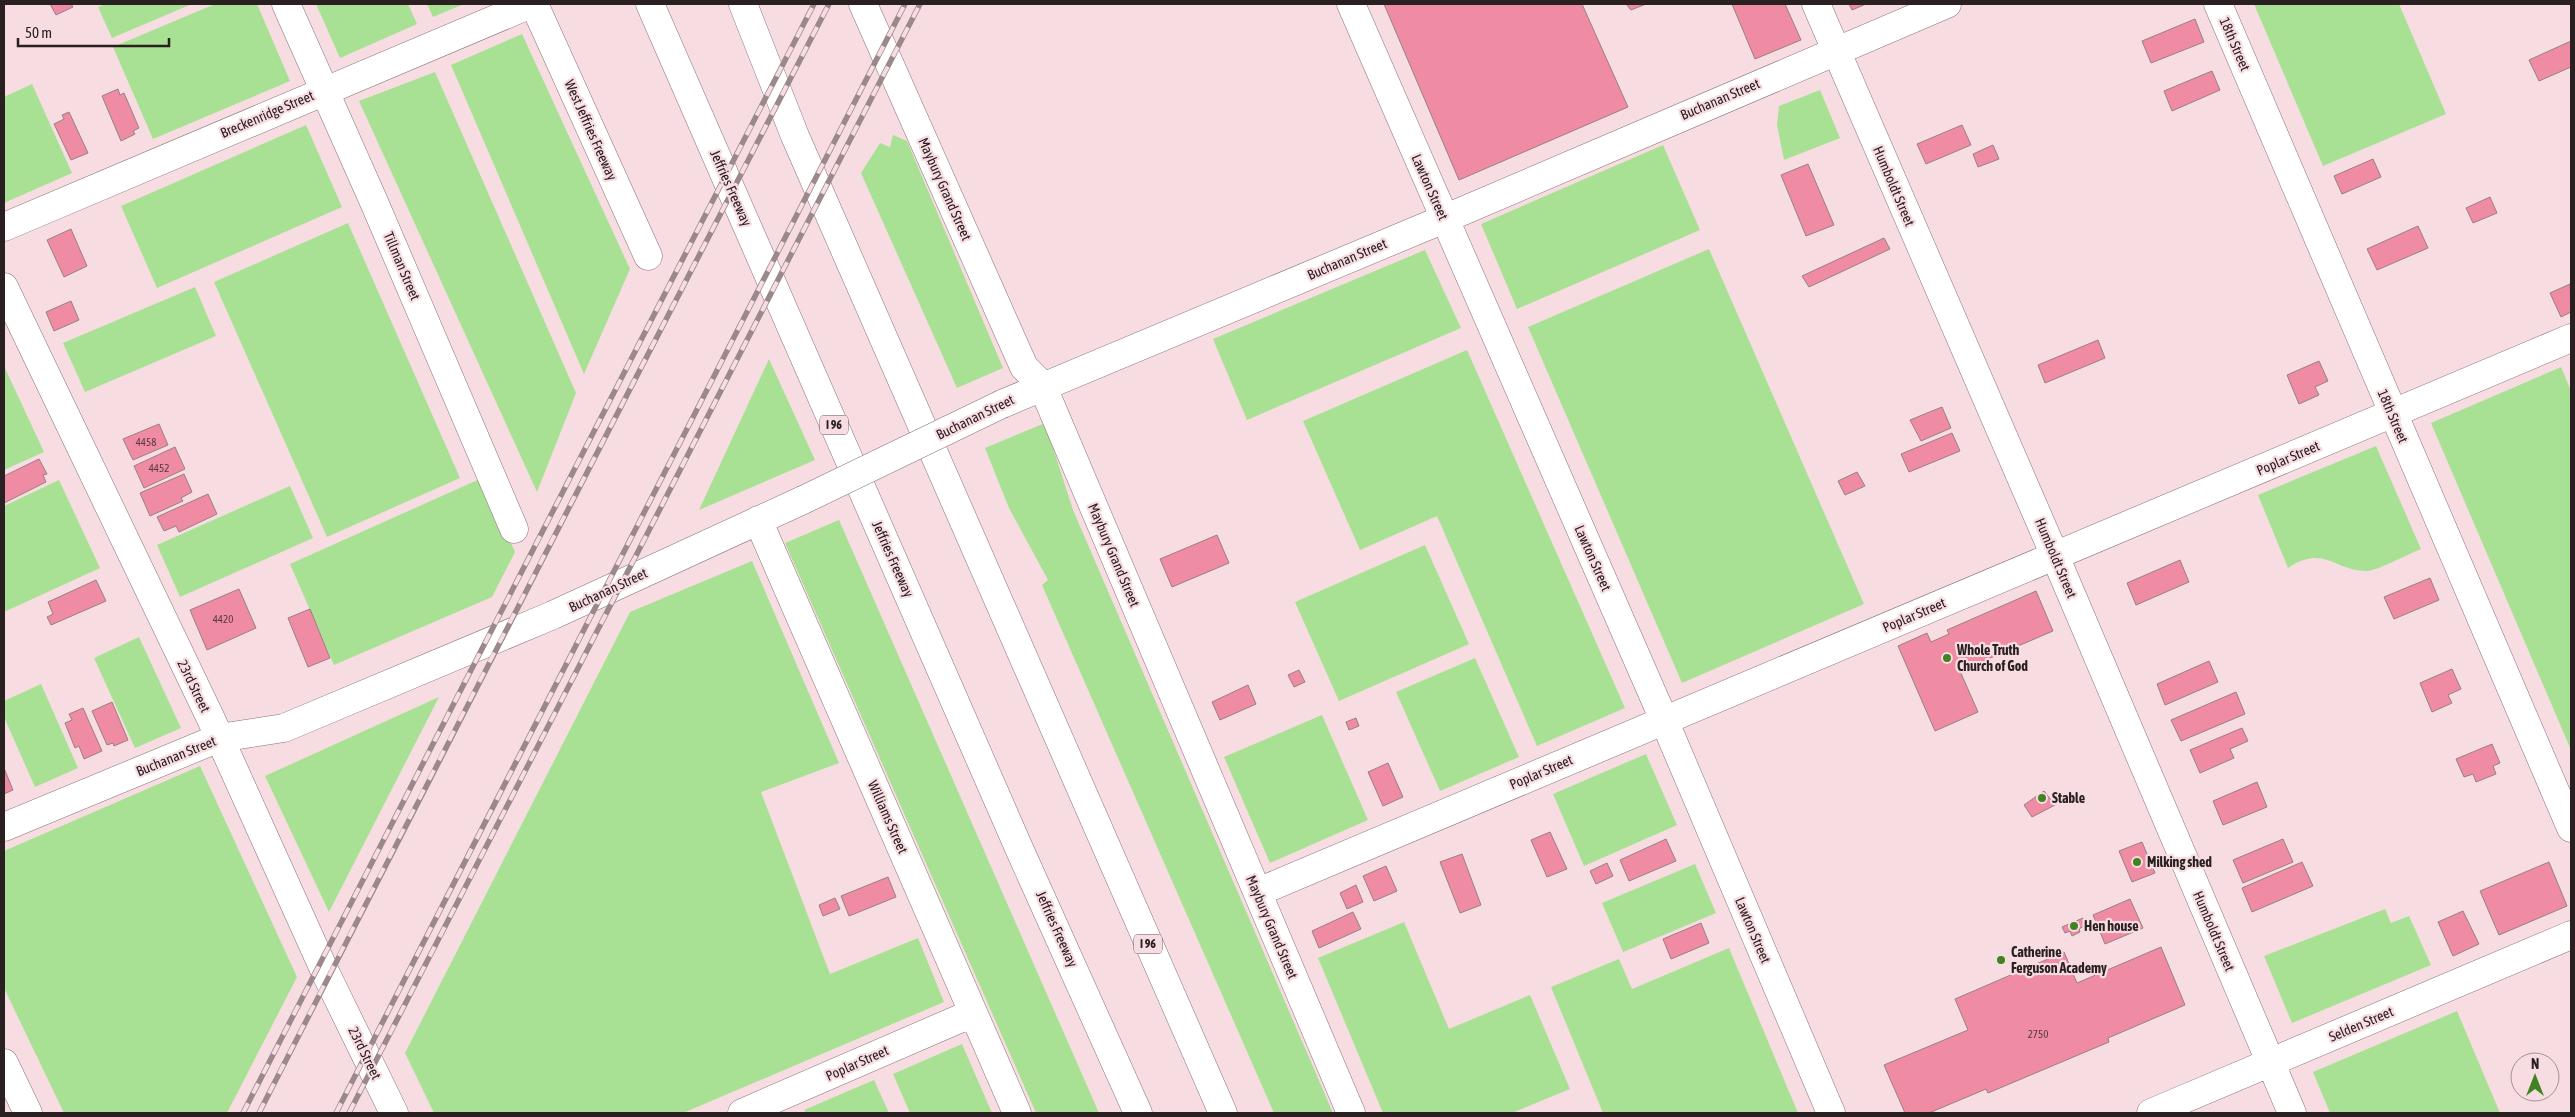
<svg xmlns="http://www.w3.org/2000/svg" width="2575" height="1117" font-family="'Asap Condensed',sans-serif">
  <rect width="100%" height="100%" fill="#f7dde2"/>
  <!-- green -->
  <path fill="#a8e193" d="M105,4H192L112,38L98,7Z
    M215,4H257L290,81L153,139L113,47Z
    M316,4H408L417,24L340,58Z
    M427,4H464L433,17Z
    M2254,4H2399L2446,114L2323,166Z
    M522,34L630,269L584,374L451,65Z
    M435,72L576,393L537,492L359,101Z
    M32,84L72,173L4,203V97Z
    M1820,90L1840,138L1784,160L1777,125L1779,106Z
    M306,125L342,207L157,288L121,206Z
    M893,135L907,141L1003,368L957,388L861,173L880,143L890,147Z
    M1663,145L1700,230L1517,309L1481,224Z
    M348,223L460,478L327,537L214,282Z
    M1709,249L1864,604L1682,683L1528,327Z
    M1425,250L1461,328L1247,420L1213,339Z
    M195,287L216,336L85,392L63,343Z
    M1467,350L1625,708L1537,746L1437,516L1360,550L1303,421Z
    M769,359L815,460L699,510Z
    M4,366L44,452L4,470Z
    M2561,367L2571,391V750L2431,423Z
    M1045,423L1073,510L1333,1113H1274L1042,585L1048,580L1009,508L985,448Z
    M2376,446L2421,549C2410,553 2377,571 2367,571C2334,571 2324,544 2288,568L2258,495Z
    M482,478L515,552L492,597L334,665L290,564Z
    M59,480L100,568L4,612V506Z
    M290,486L313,538L180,597L157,545Z
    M839,520L1099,1113H1036L785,543Z
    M1425,545L1469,644L1339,701L1295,602Z
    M752,561L839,763L761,792L830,974L918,938L944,1002L683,1113H434L405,1053L630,612Z
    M139,637L181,728L135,748L94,658Z
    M1475,658L1519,757L1440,791L1396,692Z
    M41,684L78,768L35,787L4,717V701Z
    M439,697L329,912L265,776Z
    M1322,715L1368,820L1270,863L1224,757Z
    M1646,754L1677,825L1584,866L1553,794Z
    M200,766L297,977L227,1113H64L4,988V851Z
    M1695,864L1716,913L1623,952L1602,903Z
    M2385,909L2391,923L2409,916L2431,965L2292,1023L2264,956Z
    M1404,922L1449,1029L1530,995L1570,1089L1512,1113H1383L1318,958Z
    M1729,948L1798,1113H1603L1551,987L1619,959L1632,989Z
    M2457,1011L2500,1113H2330L2313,1072Z
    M962,1044L992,1113H910L893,1074Z
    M874,1080L889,1113H806L804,1110Z"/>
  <!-- building -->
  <path fill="#ef8ba3" stroke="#978084" d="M50,4H71L73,7L56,15Z
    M1384,4H1582L1628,107L1459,180Z
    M1626,4H1646L1631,10Z
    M1732,4H1785L1801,40L1755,59Z
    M1849,4H1866L1852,10Z
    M2195,19L2204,42L2151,63L2142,41Z
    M2571,41V67L2539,81L2529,60Z
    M2212,71L2220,90L2172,111L2164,91Z
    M118,89L120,95L124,93L139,128L133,131L135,134L121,141L102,96Z
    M69,112L88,153L71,160L54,124L64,119L62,115Z
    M1962,125L1971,145L1926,164L1917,144Z
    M1993,145L1999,159L1978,167L1973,154Z
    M2373,159L2381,177L2342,194L2334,176Z
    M1808,164L1834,225L1806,236L1781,175Z
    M2490,197L2497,213L2473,223L2466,208Z
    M2418,226L2428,248L2377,270L2367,249Z
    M71,229L87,266L64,277L47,240Z
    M1884,238L1890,249L1809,287L1802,276Z
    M2570,284L2571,312L2561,317L2550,293Z
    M71,301L79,320L54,331L46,312Z
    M2098,340L2105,358L2045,383L2038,365Z
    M2319,361L2328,381L2315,387L2319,395L2299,404L2287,375Z
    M1942,407L1951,428L1921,441L1910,420Z
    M159,424L168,445L133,460L123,439Z
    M1952,433L1960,451L1909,472L1901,454Z
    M175,447L185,469L144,488L134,466Z
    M39,459L47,474L43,475L46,482L4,503V476Z
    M1857,472L1865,486L1845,495L1838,481Z
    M184,474L192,492L181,498L183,501L150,516L140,493Z
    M208,494L217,514L179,532L176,526L164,531L157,517Z
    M1217,535L1229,563L1172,587L1160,559Z
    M2180,560L2189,582L2136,605L2127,583Z
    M2430,578L2439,600L2394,619L2384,597Z
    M96,580L106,601L51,625L47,617L53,614L48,602Z
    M239,589L256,628L207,650L190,610Z
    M2036,591L2053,631L1960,671L1978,712L1935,731L1898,646L1927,633L1931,642L1949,634L1947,630Z
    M310,609L330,658L308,667L288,618Z
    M2209,661L2218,682L2165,705L2157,684Z
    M2452,669L2461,689L2448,695L2452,703L2432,712L2420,683Z
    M1299,670L1305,682L1294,687L1288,675Z
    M1248,685L1256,704L1220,720L1212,702Z
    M2236,692L2245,714L2181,741L2171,720Z
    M112,702L128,740L114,746L113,743L107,745L92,711Z
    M83,708L102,751L84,759L79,746L75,748L65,723L72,720L69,714Z
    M1356,718L1359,726L1349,730L1346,722Z
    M2242,728L2248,741L2230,749L2234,758L2200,773L2190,750Z
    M2492,744L2500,763L2493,766L2496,774L2476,782L2473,774L2464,777L2456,759Z
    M1388,763L1403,797L1383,806L1368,772Z
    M4,768L13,790L4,794Z
    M2257,782L2267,807L2223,825L2213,801Z
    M2044,791L2055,805L2032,817L2024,805Z
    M1550,832L1567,869L1547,877L1531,840Z
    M1666,839L1676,861L1629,881L1620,860Z
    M2283,839L2293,862L2243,883L2233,860Z
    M2142,842L2155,873L2132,882L2119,851Z
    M1462,854L1481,905L1460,913L1440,862Z
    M2302,862L2313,886L2252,912L2242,888Z
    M2549,862L2567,906L2499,935L2480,891Z
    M1607,863L1613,876L1596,884L1590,871Z
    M1386,866L1397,891L1374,901L1363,876Z
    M888,877L896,897L849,916L841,896Z
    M1356,885L1363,902L1347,909L1340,893Z
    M835,898L840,909L823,916L819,905Z
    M2130,899L2143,928L2105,944L2093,915Z
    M2463,911L2479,944L2453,956L2438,922Z
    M1353,912L1361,929L1319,948L1312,931Z
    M2083,918L2086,925L2079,929L2080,932L2072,936L2070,931L2065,933L2062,927Z
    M1701,923L1709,943L1671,959L1663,939Z
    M2161,947L2185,1005L2108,1038L2109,1042L1988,1093L1986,1089L1929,1113H1905L1884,1065L1968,1030L1955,999L2064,952L2077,983Z"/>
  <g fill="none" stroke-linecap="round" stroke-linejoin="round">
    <defs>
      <path id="minor" d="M286,4L374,202L514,529
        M534,4L648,256
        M863,4L1024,367L1042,385L1351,1113
        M1351,4L1664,720L1831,1113
        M1816,4L2055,556L2292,1113
        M2218,4L2571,828
        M4,227L531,4
        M4,287L211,719L327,976L394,1113
        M1002,404L1444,219L1947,4
        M758,520L1017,1113
        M4,827L219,738L284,728L553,615L803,500
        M1258,892L2571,338
        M4,1063L28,1113
        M742,1113L973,1013
        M2151,1113L2571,935"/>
      <path id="highway" d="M650,4L1018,846L1138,1113
        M743,4L795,136L1223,1113"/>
    </defs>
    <!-- minor casing -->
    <use href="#minor" stroke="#897277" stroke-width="29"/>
    <!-- highway casing -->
    <use href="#highway" stroke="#897277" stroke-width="29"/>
    <!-- minor -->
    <use href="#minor" stroke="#fff" stroke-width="28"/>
    <!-- highway -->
    <use href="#highway" stroke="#fff" stroke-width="28"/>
    <defs>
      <path id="rail" d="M243,1113L814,4
        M259,1113C447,743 638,373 829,4
        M336,1113L905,4
        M349,1113L920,4"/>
    </defs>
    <!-- rail casing -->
    <use href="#rail" stroke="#9a888b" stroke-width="5.5"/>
    <!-- rail -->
    <use href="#rail" stroke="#f7dde2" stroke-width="4" stroke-dasharray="11" stroke-linecap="butt"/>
    <defs>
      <path id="minor-bridge" d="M803,500L1002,404"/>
    </defs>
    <!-- minor-bridge casing -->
    <use href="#minor-bridge" stroke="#897277" stroke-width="29" stroke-linecap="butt"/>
    <!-- minor-bridge -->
    <use href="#minor-bridge" stroke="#fff" stroke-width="28"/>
  </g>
  <!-- markers -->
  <g fill="#418222" stroke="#f7dde2" stroke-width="2">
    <circle cx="1947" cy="658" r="5"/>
    <circle cx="2042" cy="798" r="5"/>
    <circle cx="2137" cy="862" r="5"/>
    <circle cx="2074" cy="926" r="5"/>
    <circle cx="2001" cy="960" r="5"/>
  </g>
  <g text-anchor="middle" stroke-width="4.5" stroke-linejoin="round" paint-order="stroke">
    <!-- number labels -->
    <g font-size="11" fill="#5b3b42">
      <text x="146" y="446">4458</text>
      <text x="159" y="472">4452</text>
      <text x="223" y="623">4420</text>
      <text x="2038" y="1038">2750</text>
    </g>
    <!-- shield labels -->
    <g fill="#f7dde2" stroke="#68595c" stroke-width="1">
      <rect x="820" y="415.5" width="28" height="19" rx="4"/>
      <rect x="1134" y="934.5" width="28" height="19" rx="4"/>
    </g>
    <g font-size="12" font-weight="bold" fill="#2a2022">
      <text x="834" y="429">I 96</text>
      <text x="1148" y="948">I 96</text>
    </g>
    <!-- street labels -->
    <g font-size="14" fill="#2a2022" stroke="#f7dde2">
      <text transform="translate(2235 44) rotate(67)" y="5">18th Street</text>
      <text transform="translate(1720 99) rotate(-23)" y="5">Buchanan Street</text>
      <text transform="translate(267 114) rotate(-23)" y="5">Breckenridge Street</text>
      <text transform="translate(591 130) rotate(66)" y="5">West Jeffries Freeway</text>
      <text transform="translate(1894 186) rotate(67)" y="5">Humboldt Street</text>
      <text transform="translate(1430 187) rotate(66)" y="5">Lawton Street</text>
      <text transform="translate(731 188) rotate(66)" y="5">Jeffries Freeway</text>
      <text transform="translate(945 189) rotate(66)" y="5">Maybury Grand Street</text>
      <text transform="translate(1347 259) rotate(-23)" y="5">Buchanan Street</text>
      <text transform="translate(402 266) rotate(67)" y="5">Tillman Street</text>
      <text transform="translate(2393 416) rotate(67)" y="5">18th Street</text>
      <text transform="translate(975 417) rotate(-26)" y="5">Buchanan Street</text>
      <text transform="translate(2288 458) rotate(-23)" y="5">Poplar Street</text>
      <text transform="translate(1114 555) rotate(67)" y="5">Maybury Grand Street</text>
      <text transform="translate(1593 558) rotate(66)" y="5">Lawton Street</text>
      <text transform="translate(2056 558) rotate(67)" y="5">Humboldt Street</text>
      <text transform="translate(893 559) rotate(66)" y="5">Jeffries Freeway</text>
      <text transform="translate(608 590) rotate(-25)" y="5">Buchanan Street</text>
      <text transform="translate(1914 615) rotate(-23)" y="5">Poplar Street</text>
      <text transform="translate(194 686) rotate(64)" y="5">23rd Street</text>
      <text transform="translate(176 756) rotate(-22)" y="5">Buchanan Street</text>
      <text transform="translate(1541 772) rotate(-23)" y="5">Poplar Street</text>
      <text transform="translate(888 817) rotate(66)" y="5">Williams Street</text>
      <text transform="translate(1272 927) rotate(67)" y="5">Maybury Grand Street</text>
      <text transform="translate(1057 929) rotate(66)" y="5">Jeffries Freeway</text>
      <text transform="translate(1753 930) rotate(67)" y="5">Lawton Street</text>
      <text transform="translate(2214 931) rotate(67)" y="5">Humboldt Street</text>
      <text transform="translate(2361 1024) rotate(-23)" y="5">Selden Street</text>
      <text transform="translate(365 1053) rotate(64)" y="5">23rd Street</text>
      <text transform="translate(857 1063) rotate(-24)" y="5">Poplar Street</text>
    </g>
    <!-- poi labels -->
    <g font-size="14" font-weight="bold" fill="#2a2022" stroke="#f7dde2" text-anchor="start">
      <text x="1957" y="655">Whole Truth<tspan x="1957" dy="16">Church of God</tspan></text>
      <text x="2052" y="803">Stable</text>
      <text x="2147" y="867">Milking shed</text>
      <text x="2084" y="931">Hen house</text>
      <text x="2011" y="957">Catherine<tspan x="2011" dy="16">Ferguson Academy</tspan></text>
    </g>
  </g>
  <!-- border -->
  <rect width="2575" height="1117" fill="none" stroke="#2a2022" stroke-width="10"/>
  <!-- north arrow -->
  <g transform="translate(2535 1077)"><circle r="24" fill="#f7dde2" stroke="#a59195"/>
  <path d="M0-4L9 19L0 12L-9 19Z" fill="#418222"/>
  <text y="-8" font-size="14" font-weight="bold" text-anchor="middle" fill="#2a2022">N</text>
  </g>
  <!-- scale -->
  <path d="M18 38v8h151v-8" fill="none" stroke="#2a2022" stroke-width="2.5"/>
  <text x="25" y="38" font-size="15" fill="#2a2022" stroke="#f7dde2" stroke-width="4" paint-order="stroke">50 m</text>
</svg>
